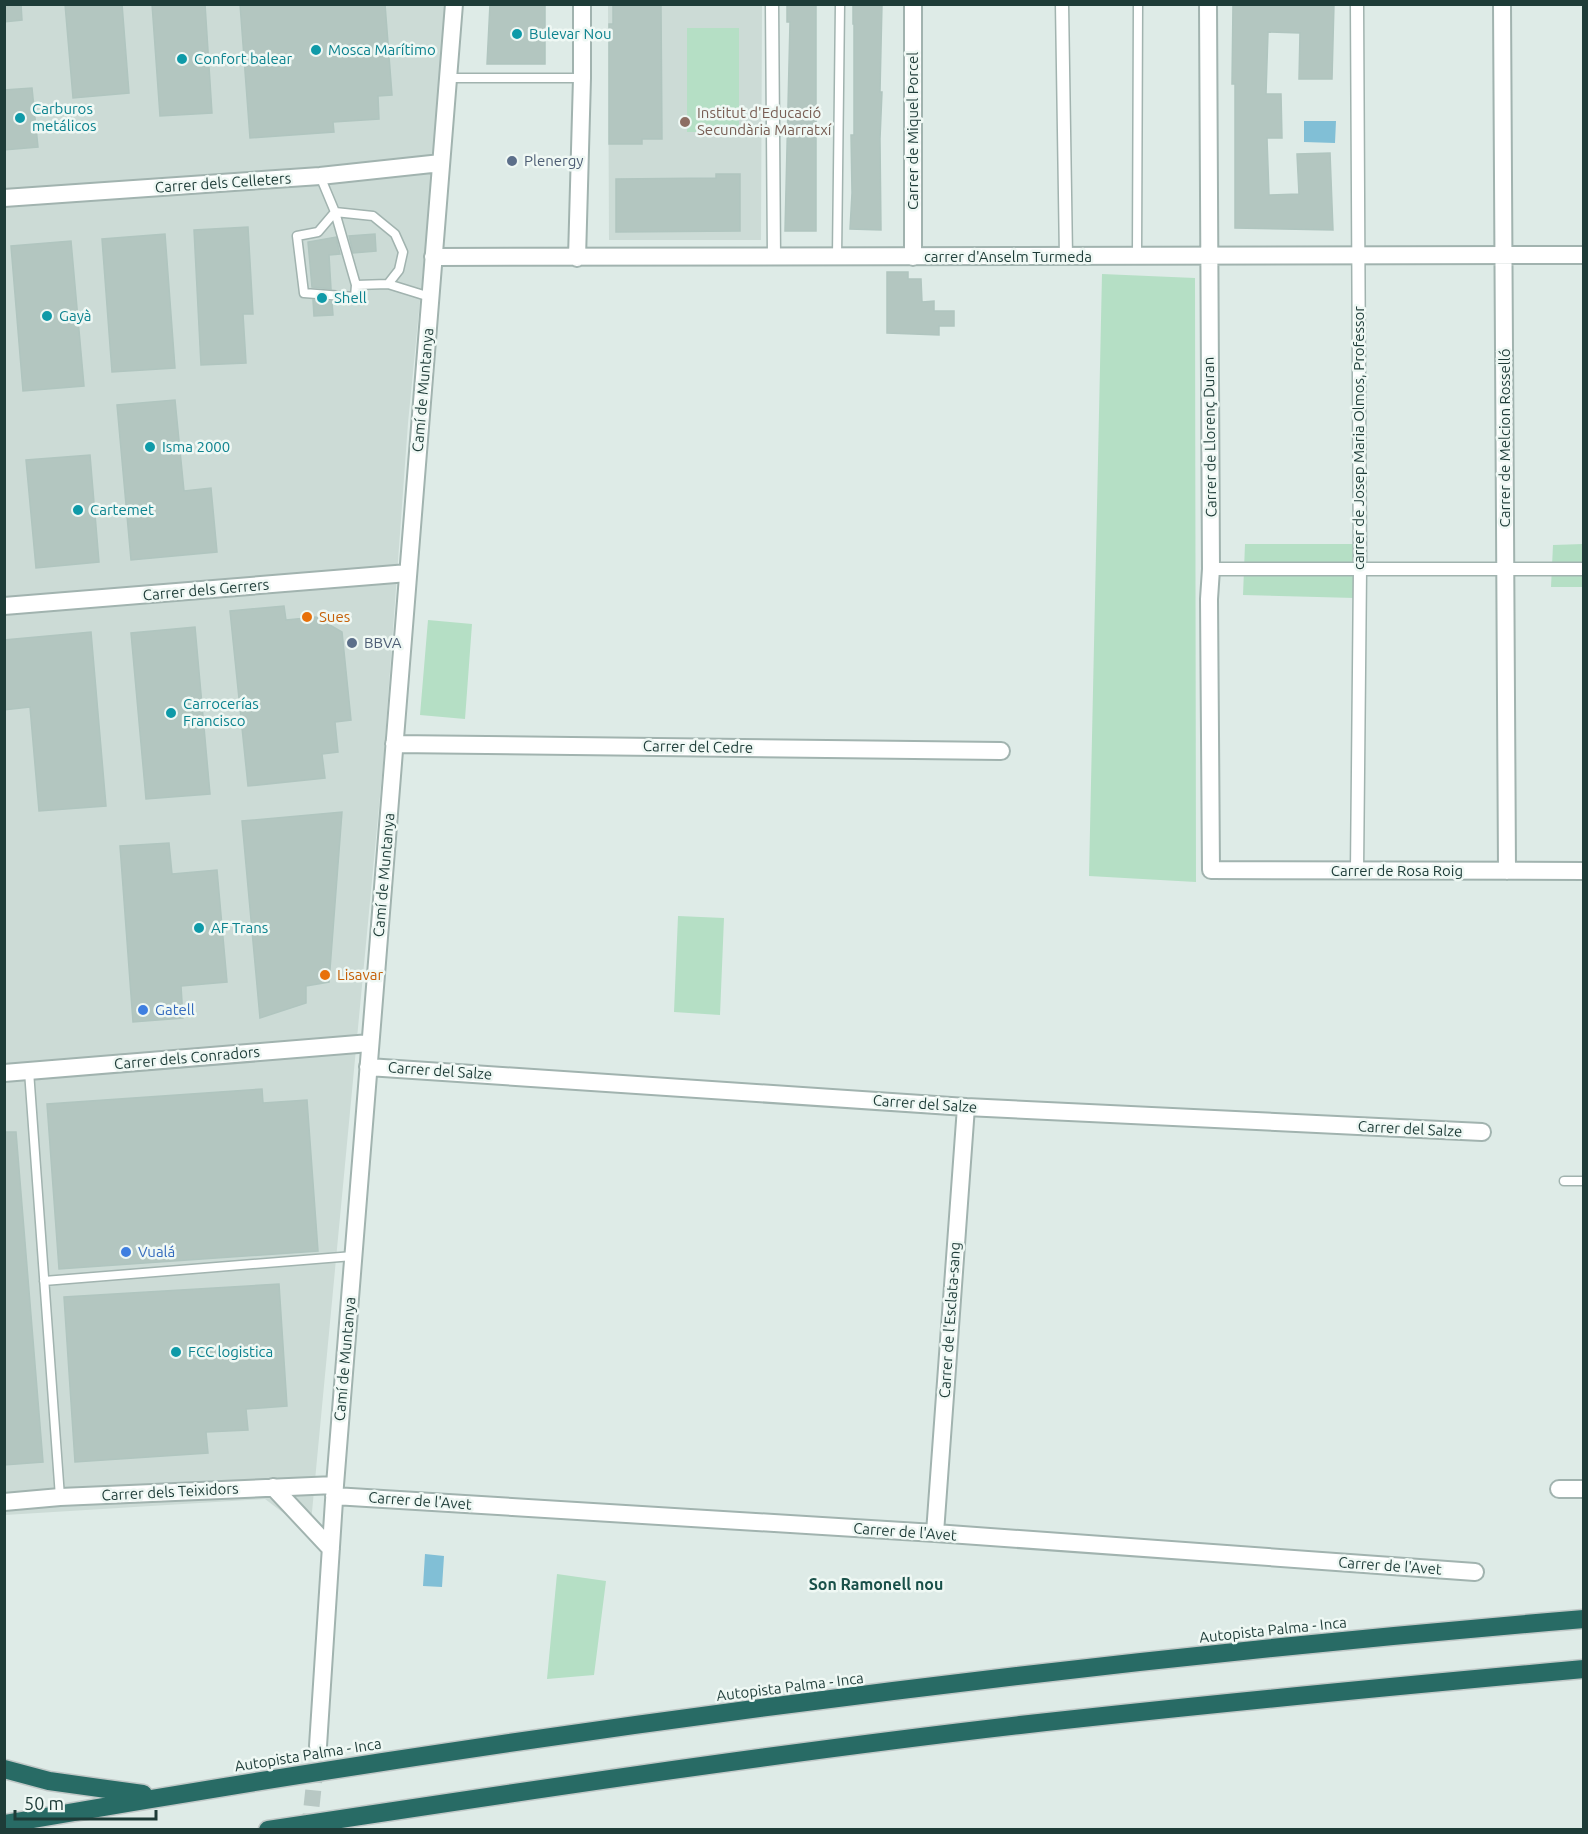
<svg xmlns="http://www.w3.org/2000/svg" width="1588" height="1834" font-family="Ubuntu,sans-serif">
  <rect width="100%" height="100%" fill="#deebe7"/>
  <!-- built -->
  <path fill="#ccdbd6" d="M5,5H449L408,423L384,754L310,1533L265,1499L5,1515Z
    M608,5H762L761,240H609Z"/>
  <!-- green -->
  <path fill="#b5dfc5" d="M687,28H739V132H687Z
    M1102,274L1195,278L1196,882L1089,876Z
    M1245,544H1354L1355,598L1243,595Z
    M1583,544V587H1551L1553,545Z
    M428,620L472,624L465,719L420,715Z
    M678,916L724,918L720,1015L674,1012Z
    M557,1574L606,1581L594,1675L547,1679Z"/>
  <!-- water -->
  <path fill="#81bfd6" d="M1304,121H1336L1335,143L1304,142Z
    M425,1554L444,1556L442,1587L423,1586Z"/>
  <!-- building -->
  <path fill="#b3c6c0" stroke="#b0c5bf" stroke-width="1.5" d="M4,4H21L22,20L4,22Z
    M65,4H122L129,93L73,98Z
    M152,4H205L212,113L160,116Z
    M240,4H385L392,95L378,96L379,119L333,122L334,132L250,138Z
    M490,4H545V64H487Z
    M613,4H661L662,139H642V144H609V24H613Z
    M787,4H816V231H785L790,22H787Z
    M853,4H882L880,92H882L880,139L881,230L850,229L852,193L851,135H854V24H853Z
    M1233,4H1334L1332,79H1299L1300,33L1268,32L1266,94H1281L1282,138H1267L1269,195L1299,194L1297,154L1330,153L1333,230L1235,228V84H1232Z
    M32,88L38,147L4,150V90Z
    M716,174H740V231L616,232V179L716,178Z
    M248,227L253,314H243L246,363L201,365L194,230Z
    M165,234L175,368L112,372L102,239Z
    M375,234L376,251L353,253L349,236Z
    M336,237L340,254L329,255L331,289L312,287L308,242Z
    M71,241L84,386L23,391L11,246Z
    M887,272H908V279H921L922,302L934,301V311H954V326H939V335L887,333Z
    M313,300L332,302L333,315L314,316Z
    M175,400L184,491L211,488L217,552L131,560L117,405Z
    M90,455L99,562L36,568L26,460Z
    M284,606L286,620L316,617L342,632L351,720L335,722L338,752L322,754L325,778L248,786L230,611Z
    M195,627L210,794L146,799L131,633Z
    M91,632L106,806L39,811L30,707L4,710V640Z
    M342,812L329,982L306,986V1003L260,1018L242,821Z
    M169,843L172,874L217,870L227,982L181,986L183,1018L133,1022L120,846Z
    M262,1089L263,1103L307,1100L318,1251L59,1269L47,1104Z
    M4,1132H16L43,1462L4,1465Z
    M279,1284L287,1406L246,1409L248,1430L206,1432L208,1453L75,1462L64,1297Z"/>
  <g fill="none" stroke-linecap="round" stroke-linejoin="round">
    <!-- minor-tunnel -->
    <path stroke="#b8c8c4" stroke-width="16" stroke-dasharray="16 8" stroke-linecap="butt" d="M309,1830L318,1746"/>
    <defs>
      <path id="service" d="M448,78H582
        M320,176L335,212L356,285L388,284L399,270L403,252L395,234L373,216L335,212L318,232L297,236L304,293L355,297L356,285
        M1137,255L1138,4
        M837,257L840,4
        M388,284L430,297
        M29,1071L60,1497
        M1564,1181H1584
        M44,1281L353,1256"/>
      <path id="pedestrian" d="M772,4L774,257
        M1062,4L1066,257
        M1357,4L1360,570L1357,871
        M1211,569H1584"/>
      <path id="minor" d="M913,4V257
        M1208,4L1211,569L1209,599L1211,870L1584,871
        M1502,4L1507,871
        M4,198L320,176L441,163
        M433,257L1584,255
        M577,258L582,78V4
        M4,606L408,573
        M394,744L1001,751
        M368,1067L966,1107L1482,1132
        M4,1073L370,1043
        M273,1487L331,1549
        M1559,1489H1584
        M334,1496L935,1533L1475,1572
        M4,1502L60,1497L335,1485
        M935,1533L966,1107
        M318,1746L335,1485L454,4"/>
      <path id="motorway" d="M4,1769L49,1781L143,1794
        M4,1824C527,1733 1055,1663 1584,1619
        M268,1830C518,1792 769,1754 1020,1725C1208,1704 1396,1686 1584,1669"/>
    </defs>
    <!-- service casing -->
    <use href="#service" stroke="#a1b3af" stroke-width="11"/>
    <!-- pedestrian casing -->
    <use href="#pedestrian" stroke="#a1b3af" stroke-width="15"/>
    <!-- minor casing -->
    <use href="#minor" stroke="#a1b3af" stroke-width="20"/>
    <!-- motorway casing -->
    <use href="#motorway" stroke="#c0c8c7" stroke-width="21"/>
    <!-- service -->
    <use href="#service" stroke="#fff" stroke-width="8"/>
    <!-- pedestrian -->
    <use href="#pedestrian" stroke="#fff" stroke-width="12"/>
    <!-- minor -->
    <use href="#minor" stroke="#fff" stroke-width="16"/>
    <!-- motorway -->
    <use href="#motorway" stroke="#286b65" stroke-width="18"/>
  </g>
  <!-- markers -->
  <g fill="#0f9aa8" stroke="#eff8f4" stroke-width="2">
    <circle cx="517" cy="34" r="6"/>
    <circle cx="316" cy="50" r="6"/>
    <circle cx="182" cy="59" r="6"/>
    <circle cx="20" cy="118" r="6"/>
    <circle cx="322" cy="298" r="6"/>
    <circle cx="47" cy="316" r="6"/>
    <circle cx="150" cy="447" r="6"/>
    <circle cx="78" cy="510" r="6"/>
    <circle cx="171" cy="713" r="6"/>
    <circle cx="199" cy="928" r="6"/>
    <circle cx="176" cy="1352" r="6"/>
  </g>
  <circle fill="#8d6e63" stroke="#eff8f4" stroke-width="2" cx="685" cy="122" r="6"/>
  <g fill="#5c6f8a" stroke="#eff8f4" stroke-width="2">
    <circle cx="512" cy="161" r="6"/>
    <circle cx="352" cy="643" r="6"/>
  </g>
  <g fill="#e8710a" stroke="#eff8f4" stroke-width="2">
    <circle cx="307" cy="617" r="6"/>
    <circle cx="325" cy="975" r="6"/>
  </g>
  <g fill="#3f7fe0" stroke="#eff8f4" stroke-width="2">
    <circle cx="143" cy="1010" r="6"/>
    <circle cx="126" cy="1252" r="6"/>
  </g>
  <g text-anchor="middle" stroke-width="5" stroke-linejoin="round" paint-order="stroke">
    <!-- culture labels -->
    <g font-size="15" fill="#0d838f" stroke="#eff8f4" text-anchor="start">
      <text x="529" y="39">Bulevar Nou</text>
      <text x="328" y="55">Mosca Marítimo</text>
      <text x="194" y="64">Confort balear</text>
      <text x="32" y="114">Carburos<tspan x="32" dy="17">metálicos</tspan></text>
      <text x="334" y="303">Shell</text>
      <text x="59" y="321">Gayà</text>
      <text x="162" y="452">Isma 2000</text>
      <text x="90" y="515">Cartemet</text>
      <text x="183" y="709">Carrocerías<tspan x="183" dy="17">Francisco</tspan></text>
      <text x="211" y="933">AF Trans</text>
      <text x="188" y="1357">FCC logistica</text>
    </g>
    <!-- education labels -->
    <g font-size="15" fill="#785e54" stroke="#eff8f4" text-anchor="start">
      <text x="697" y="118">Institut d'Educació<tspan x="697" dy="17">Secundària Marratxí</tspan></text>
    </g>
    <!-- street labels -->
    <g font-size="15" fill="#1e3c38" stroke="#eff8f4">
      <text transform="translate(913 131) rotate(-90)" y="5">Carrer de Miquel Porcel</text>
      <text transform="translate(223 183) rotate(-4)" y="5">Carrer dels Celleters</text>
      <text x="1008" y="262">carrer d'Anselm Turmeda</text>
      <text transform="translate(423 390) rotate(-85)" y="5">Camí de Muntanya</text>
      <text transform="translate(1210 437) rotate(-91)" y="5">Carrer de Llorenç Duran</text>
      <text transform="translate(1359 438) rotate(-90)" y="5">carrer de Josep Maria Olmos, Professor</text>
      <text transform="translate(1505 438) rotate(-90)" y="5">Carrer de Melcion Rosselló</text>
      <text transform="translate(206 590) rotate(-5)" y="5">Carrer dels Gerrers</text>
      <text transform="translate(698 747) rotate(1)" y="5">Carrer del Cedre</text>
      <text x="1397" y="876">Carrer de Rosa Roig</text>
      <text transform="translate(384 875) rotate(-85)" y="5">Camí de Muntanya</text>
      <text transform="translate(187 1058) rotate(-5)" y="5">Carrer dels Conradors</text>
      <text transform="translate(440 1071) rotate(4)" y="5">Carrer del Salze</text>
      <text transform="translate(925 1104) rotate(4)" y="5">Carrer del Salze</text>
      <text transform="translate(1410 1129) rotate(3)" y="5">Carrer del Salze</text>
      <text transform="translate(950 1320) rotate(-86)" y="5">Carrer de l'Esclata-sang</text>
      <text transform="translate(345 1359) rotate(-85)" y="5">Camí de Muntanya</text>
      <text transform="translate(170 1492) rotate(-3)" y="5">Carrer dels Teixidors</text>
      <text transform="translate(420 1501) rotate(4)" y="5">Carrer de l'Avet</text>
      <text transform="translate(905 1532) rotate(4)" y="5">Carrer de l'Avet</text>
      <text transform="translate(1390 1566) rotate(4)" y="5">Carrer de l'Avet</text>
      <text transform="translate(1273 1630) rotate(-6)" y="5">Autopista Palma - Inca</text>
      <text transform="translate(790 1687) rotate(-7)" y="5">Autopista Palma - Inca</text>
      <text transform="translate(308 1755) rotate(-9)" y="5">Autopista Palma - Inca</text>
    </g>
    <!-- service labels -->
    <g font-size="15" fill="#4e5e75" stroke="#eff8f4" text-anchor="start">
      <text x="524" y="166">Plenergy</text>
      <text x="364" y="648">BBVA</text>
    </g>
    <!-- food labels -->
    <g font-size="15" fill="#c56008" stroke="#eff8f4" text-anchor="start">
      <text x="319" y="622">Sues</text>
      <text x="337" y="980">Lisavar</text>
    </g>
    <!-- shop labels -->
    <g font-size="15" fill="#366cbe" stroke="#eff8f4" text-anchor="start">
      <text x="155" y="1015">Gatell</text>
      <text x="138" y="1257">Vualá</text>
    </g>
    <!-- neighbourhood labels -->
    <g font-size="16" font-weight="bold" fill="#195049" stroke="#eff8f4">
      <text x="876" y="1590">Son Ramonell nou</text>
    </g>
  </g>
  <!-- border -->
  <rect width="1588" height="1834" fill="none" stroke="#1e3c38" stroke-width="12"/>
  <!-- scale -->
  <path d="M15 1810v9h141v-9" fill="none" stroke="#1e3c38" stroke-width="3"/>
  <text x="24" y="1810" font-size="18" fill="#1e3c38" stroke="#eff8f4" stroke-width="4.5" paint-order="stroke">50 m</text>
</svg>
